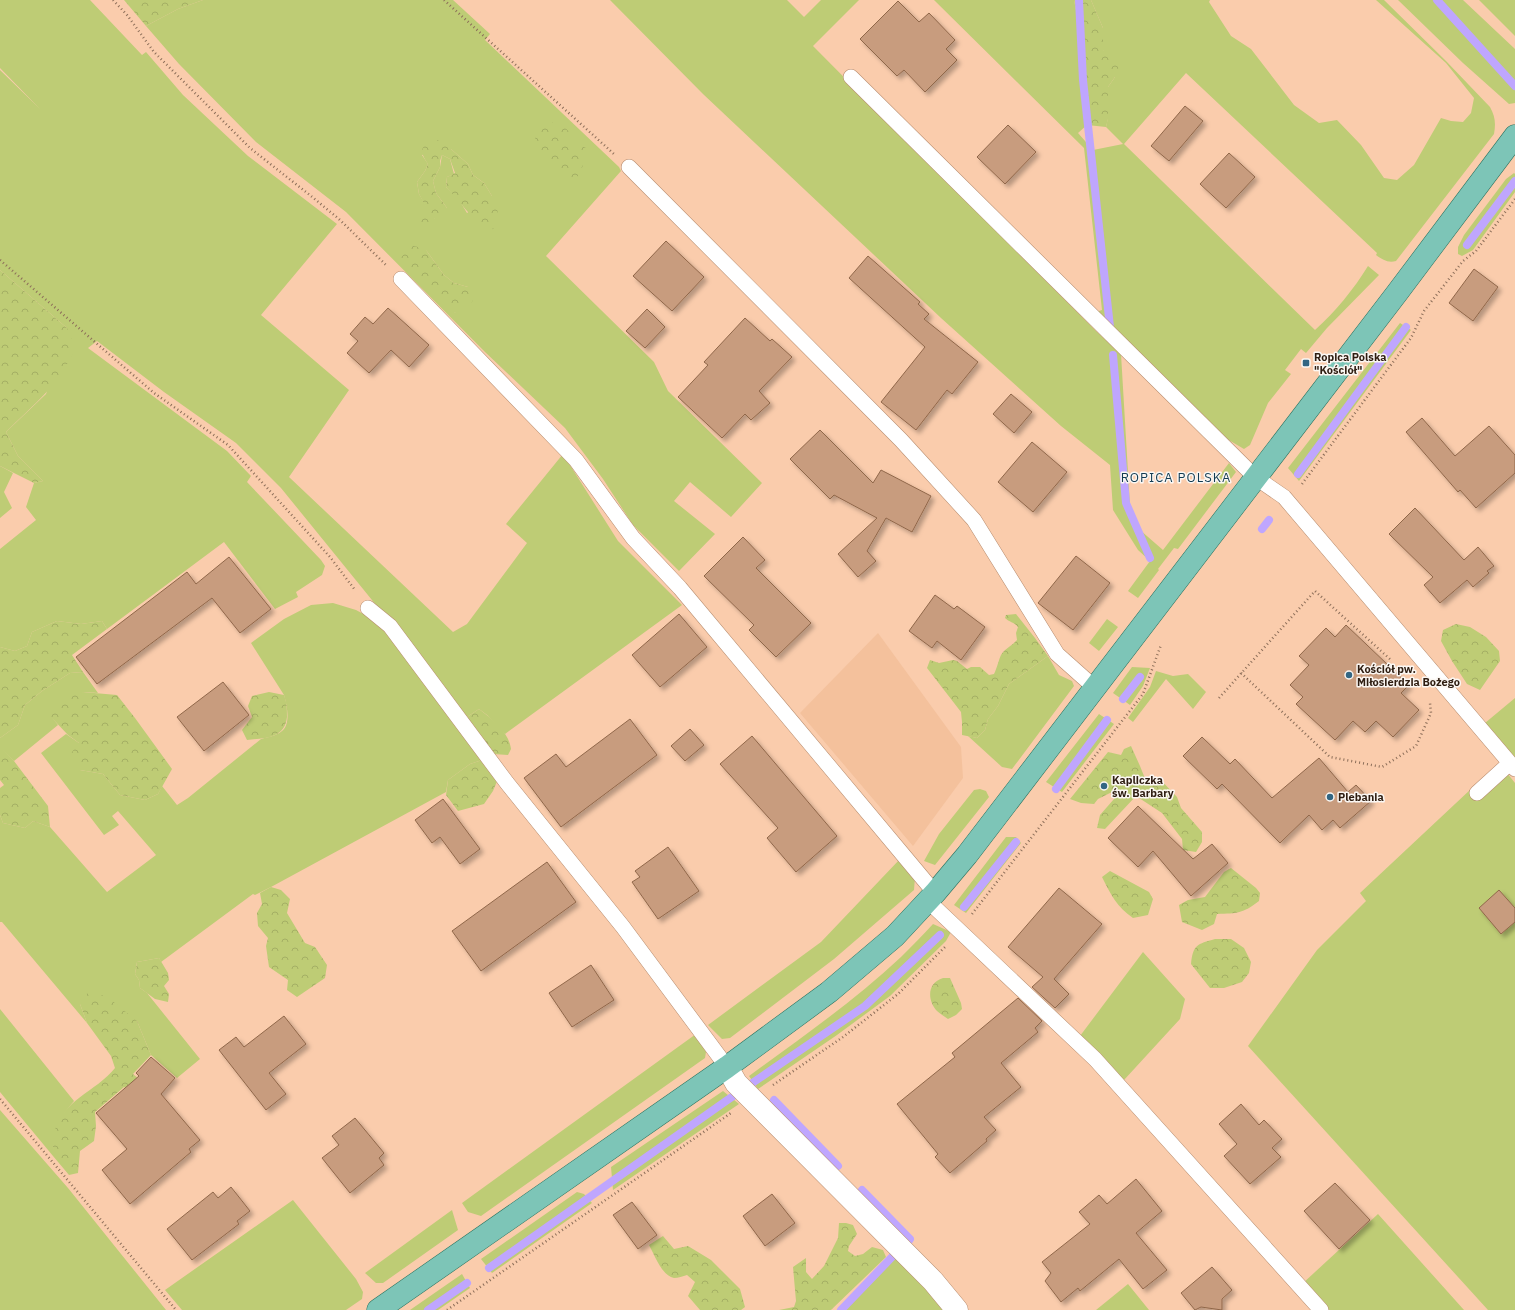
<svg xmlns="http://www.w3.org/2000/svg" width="1515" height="1310" font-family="'IBM Plex Sans',sans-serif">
  <defs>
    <pattern id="forest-crowns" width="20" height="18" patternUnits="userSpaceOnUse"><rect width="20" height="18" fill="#becc75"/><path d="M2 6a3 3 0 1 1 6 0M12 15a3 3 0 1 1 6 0" fill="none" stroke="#a4af64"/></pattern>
    <filter id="shadow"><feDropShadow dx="3.5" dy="3.5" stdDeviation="2" flood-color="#0004"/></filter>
  </defs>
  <rect width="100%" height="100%" fill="#faccac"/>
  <!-- built -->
  <path fill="#f4c19c" d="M878,633L961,747L963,778L913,846L800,713Z"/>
  <!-- green -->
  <path fill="#becc75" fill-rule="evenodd" d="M0,0H90L142,55L146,52L183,95L248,156L337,224L261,315L349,390L289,477L453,632L467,624L527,543L506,524L563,454L618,541L682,605L505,734L487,715L479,709L467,717L281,488L236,443L164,392L97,341L88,348L227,451L251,476L247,482L321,560L325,566L322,575L296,592L298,597L275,609L224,542L107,629L102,621L81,624L57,621L32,632L27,646L15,651L0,647V549L36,520L26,507L34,483L43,481L18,456L6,432L46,394L67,328L0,270V70L40,109L0,68Z
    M203,0H453L490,34L485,40L619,167L621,171L546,256L654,362L668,391L762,483L731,517L690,482L674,501L715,534L679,571L633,525L603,479L565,428L485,352L346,212L256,142L179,64L146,26L178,9ZM451,149L468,164L473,175L484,183L492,196L467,213L458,198L446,187L447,177L454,174L450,159L442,155L440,167L433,181L436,193L447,208L434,219L419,194L417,182L425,171L428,164L422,155ZM426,250L444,275L454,283L468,287L455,313Z
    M610,0H787L804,17L821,0H859L813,46L1096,331L1121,354L1130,506L1140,530L1163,550L1229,463L1236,472L1178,549L1174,548L1158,569L1159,570L1138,598L1128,591L1150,561L1138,550L1113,510L1110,465L1061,426L941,318L703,94Z
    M934,0H1074L1078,20L1087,125L1078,133L1093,150L1123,144L1106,127L1108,118V87L1115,77L1103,50V28L1091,0H1210L1209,2L1231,36L1251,49L1294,105L1319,123L1337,120L1361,145L1384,178L1397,180L1414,165L1441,118L1451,121L1463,122L1471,113L1474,98L1446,63L1376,0H1384L1446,61L1490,107C1495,116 1496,123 1494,134L1396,261C1388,263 1383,260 1376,255L1377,253L1186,73L1124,144L1315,330C1335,312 1354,289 1368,266L1379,275L1327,328L1306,353L1301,349L1285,370L1291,374L1268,403L1250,445L1244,449L1227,439L1096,312L1102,310L1084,148Z
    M1398,0H1463L1515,49V103L1509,104L1463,63Z
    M1479,0H1515V36Z
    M1514,173L1515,174V192L1473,250L1462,256L1458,254V247L1464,235L1506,179Z
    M1400,323L1411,330L1299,481L1288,468Z
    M0,466L13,473L4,492L12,508L0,518Z
    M333,603L356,610L378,622L482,760L470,764L448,780L446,792L271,887L255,895L253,894L161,962L159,958L137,962L135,974L139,980L140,988L147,993L200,1059L177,1078L151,1055L137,1021L80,1004L87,1023L2,922H0V815L3,823L25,828L33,821L50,827L107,892L156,855L118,811L112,816L119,825L104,835L41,753L66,734L79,743L80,770L103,774L120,795L145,800L158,794L162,786L177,805L188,798L261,739C268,737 276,736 282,731C291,724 287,705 284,695L251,643L284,619L311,605Z
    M1107,619L1118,627L1099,651L1089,643Z
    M1048,656L1059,675L1072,681L1074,686L1012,769L1002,767L968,736L977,738L985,730L988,719L998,706L1009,684Z
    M1132,667L1150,668L1143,686L1130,705L1113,693Z
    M1156,671L1173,676L1188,674L1206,692L1193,709L1166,679L1133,722L1128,718L1150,687Z
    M83,672L98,693L83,692L51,716L58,725L14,761L0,747V738L18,725L25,705L42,691L70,673Z
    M1515,698V760L1485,723Z
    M1099,714L1114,724L1062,792L1046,782Z
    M1507,773L1515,783V1310H1488L1248,1046L1317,950L1366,901L1360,893L1471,789L1480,798Z
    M980,789L986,791L989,797L935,865L924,861L939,834L974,790Z
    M1006,837H1016L1021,843L966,913L954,905Z
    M900,859L915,877L914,890L834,959L730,1038L722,1039L708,1025L821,942Z
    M933,924L951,932L946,941L890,996L837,1035L758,1089L749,1076C801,1038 854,1001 901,957C912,946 923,935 933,924Z
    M1143,952L1185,999L1180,1019L1124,1080L1080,1036Z
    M0,1009L74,1101C56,1122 55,1129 53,1156L0,1092Z
    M696,1034L706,1052L705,1058L481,1216L468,1212L462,1203Z
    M723,1091L739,1104L613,1190L611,1167Z
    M0,1110L68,1188L166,1310H0Z
    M577,1192L584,1194L592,1203L492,1273L481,1259Z
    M293,1200L356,1279L363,1292L362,1299L346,1310H182L165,1290Z
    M452,1210L458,1230L383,1283H376L365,1273Z
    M1378,1214L1464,1310H1326L1302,1284Z
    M895,1252L943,1310H837Z
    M462,1274L470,1288L438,1310H410Z
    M1128,1284L1149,1310H1096Z"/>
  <!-- forest -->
  <path fill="url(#forest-crowns)" d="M124,0H203L178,9L146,26Z
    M1074,0H1091L1103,28V50L1121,61L1115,77L1108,87V119L1106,127L1087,125L1078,20Z
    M554,122C562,125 566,128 571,134L569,142L578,143L586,148L583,165L579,176L565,178L534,149V144L537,130Z
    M438,140L451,149L468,164L473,175L484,183L492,196L498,208L496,224L493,229L486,230C470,217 460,201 446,187L447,177L455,173L450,159L442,155L440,161V167L433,181L436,193L447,208L446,216L434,219L430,230L419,227L426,207L419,194L417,182L425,171L428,164C417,148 422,145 438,140Z
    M412,245L426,250L444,275L454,283L468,287L475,292L472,302L455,313L438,300L398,261Z
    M0,270L67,328L75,347C63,382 32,406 6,432L18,456L43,481L34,483L0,466Z
    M1016,614L1035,638L1048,656L1009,684L998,706L988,719L985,730L977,738L962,735V722L961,712L927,668L930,660L939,663L953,660L957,661L967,669L971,667H980L989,675L994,674C997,668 999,659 1001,655C1004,649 1012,646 1017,640L1016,633L1018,627C1014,622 1009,622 1005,618L1006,615Z
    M57,621L81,624L102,621L107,629L72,655L83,672L70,673L42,691L25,705L18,725L0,738V647L15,651L27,646L32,632Z
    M1456,624L1470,627L1486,637L1499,651L1500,661L1480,690L1467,684L1452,661L1441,641L1443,630Z
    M83,692L117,695L135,718L172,769L158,794L145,800L120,795L103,774L80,770L69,756L79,743L68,735L50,716L62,694Z
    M269,692L284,695C287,703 287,709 287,717C285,739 264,738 247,740L242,730L252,717L248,706L252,696Z
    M479,709C492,719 509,732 511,749L508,755L493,754L473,730L467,717Z
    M0,746L14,761L48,806L50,827L33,821L25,828L3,823L0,815V788L4,785L0,780Z
    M1131,746L1140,766L1146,781L1158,777L1177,797L1181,808L1202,832V842L1196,852L1183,850L1182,839L1162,813L1136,796L1105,829L1097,828L1100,815L1114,799L1116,790L1098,799L1094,804L1081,803L1070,799L1108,752L1121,755L1124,749Z
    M482,760L498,779L493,791L484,804L458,811L446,795L448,780L470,764Z
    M1231,868L1256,888L1260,893L1259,901C1242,914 1238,913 1217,914L1214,924L1202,930L1182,922L1179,905L1188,900L1205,897L1224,872Z
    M1110,871L1149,892L1153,899L1148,915L1133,918C1117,907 1111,895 1102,877Z
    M271,887L281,890L290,899L287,913L305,943L315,947L327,965L325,978L297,997L287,990L288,980L269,967L266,946L268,938L258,926L257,913L262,904L260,893Z
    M1215,939H1231L1244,948L1251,962L1249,973L1242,982L1224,988H1210L1191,964C1193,945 1197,944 1215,939Z
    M159,958L168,973L169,980L164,986L169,994L168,1002L155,999L140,988L139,980L135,974L137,962Z
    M943,978H950L961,1003L962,1009L956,1015L948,1019C944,1016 940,1014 937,1011C927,1000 927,983 943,978Z
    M90,989L110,999L137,1021L151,1055L133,1074L149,1088L139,1099L124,1087L95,1112L96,1126L94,1141L80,1151L78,1173L69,1175L53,1156C53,1149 53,1141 54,1134C61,1100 96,1092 115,1068L111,1056L87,1023L80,1004Z
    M839,1223H846L853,1225L857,1234L849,1246L848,1251L855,1256L863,1254L872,1247L883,1250L886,1257L831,1310H779L794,1307L796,1301L793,1267L806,1258V1272L812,1279L824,1266L838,1238Z
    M663,1236L674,1249L688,1246L711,1260L740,1289L745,1307L741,1310H700L688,1296L695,1282L687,1275C683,1276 678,1278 674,1278C662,1276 654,1254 649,1245Z"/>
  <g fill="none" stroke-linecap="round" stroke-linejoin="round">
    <!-- stream -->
    <path stroke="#bfa6fe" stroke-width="8" d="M1079,0L1083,80L1110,327
      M1437,0L1515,86
      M1467,245L1515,181
      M1113,355L1126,503L1150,558
      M1298,474L1406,327
      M1262,529L1269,520
      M1123,699L1140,677
      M1056,789L1107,720
      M964,907L1016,842
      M774,1100L838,1166
      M862,1190L910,1239L908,1242
      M489,1268L726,1101L865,1006L940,935
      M428,1310L467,1283
      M841,1310L892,1257"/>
  </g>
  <!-- building -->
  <path fill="#c89c7e" stroke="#90674a" filter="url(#shadow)" d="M898,1L919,22L929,13L955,40L946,49L957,60L925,92L904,70L897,76L860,39Z
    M1185,106L1203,121L1169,161L1151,146Z
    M1008,125L1036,152L1005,184L977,157Z
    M1229,153L1255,177L1226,208L1200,184Z
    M666,241L704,277L672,311L633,276Z
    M868,256L920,302L918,304L929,314L924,319L978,362L952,394L947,390L916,430L881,402L925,347L849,278Z
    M1474,269L1498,287L1473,321L1449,303Z
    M388,308L429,345L409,367L391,350L369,373L347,353L358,341L350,334L365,317L373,324Z
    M647,309L665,327L645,348L626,331Z
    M745,318L770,341L772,339L792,357L759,391L770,403L751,420L745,414L722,438L678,397L708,365L704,362Z
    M1011,394L1032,412L1014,433L993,414Z
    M1422,418L1455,456L1489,426L1515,455V473L1476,508L1460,490L1458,492L1406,432Z
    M820,430L873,483L881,470L931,496L912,532L886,518L867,551L876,561L858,577L838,554L877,518L834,495L830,499L790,459Z
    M1032,442L1067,472L1033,512L998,482Z
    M1415,508L1464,560L1478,547L1494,566L1487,571L1489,573L1473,587L1467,580L1440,603L1424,585L1433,577L1389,534Z
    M743,537L765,560L756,568L811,623L776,657L749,630L754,625L704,576Z
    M1076,556L1110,583L1073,630L1038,603Z
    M229,557L271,609L240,633L212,598L97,684L76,657L187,572L196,584Z
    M935,595L954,609L957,606L985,627L961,660L937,641L932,648L909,631Z
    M679,614L707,647L660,687L632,655Z
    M1346,625L1409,685L1401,693L1419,710L1393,737L1376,721L1365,732L1353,721L1335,740L1296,704L1303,697L1290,685L1309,665L1299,656L1326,628L1335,637Z
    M223,682L249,715L204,751L177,717Z
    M630,719L657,755L561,827L524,778L556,754L566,767Z
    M690,729L704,745L685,761L671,746Z
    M752,736L837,836L796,872L767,838L778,828L720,764Z
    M1202,737L1230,764L1235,759L1272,798L1319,758L1348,792L1356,785L1371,801L1340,828L1333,820L1322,830L1309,815L1280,843L1222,784L1217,789L1183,756Z
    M443,799L480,849L460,864L440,837L432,843L415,820Z
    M1138,806L1193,859L1212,844L1228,863L1191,896L1153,851L1138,867L1108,838Z
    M668,847L699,891L658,919L632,882L640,877L635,871Z
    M547,862L576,902L481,971L452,931Z
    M1059,888L1102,924L1054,979L1069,994L1055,1008L1032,987L1043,977L1008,947Z
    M1499,890L1515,908V922L1501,934L1479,908Z
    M591,965L614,1000L572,1027L549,993Z
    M1018,998L1042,1021L1035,1028L1038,1032L1001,1063L1021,1087L984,1117L996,1130L986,1139L987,1141L950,1173L935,1157L938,1154L897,1104L955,1057L952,1053Z
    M284,1016L306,1044L269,1073L286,1094L266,1110L219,1050L236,1037L244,1047Z
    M151,1057L175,1078L161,1094L200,1140L189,1149L191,1152L130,1204L102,1170L127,1149L96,1113L139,1076L136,1073Z
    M1241,1104L1259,1125L1264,1120L1282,1139L1272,1148L1281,1157L1250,1184L1224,1156L1237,1144L1219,1124Z
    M355,1118L384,1153L379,1158L384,1165L350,1193L322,1158L339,1145L332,1136Z
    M1136,1179L1162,1211L1136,1233L1167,1270L1143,1289L1119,1259L1080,1291L1078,1288L1061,1302L1045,1281L1051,1273L1042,1262L1090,1224L1079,1212L1099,1195L1107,1204Z
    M1335,1183L1370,1220L1339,1249L1304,1211Z
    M231,1187L250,1211L237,1221L239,1224L192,1260L167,1229L213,1192L218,1198Z
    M772,1194L795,1223L765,1246L743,1216Z
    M632,1202L657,1235L638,1249L613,1215Z
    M1212,1267L1232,1290L1222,1299V1310L1201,1307L1195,1310L1181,1293Z"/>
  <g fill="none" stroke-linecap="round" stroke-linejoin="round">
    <defs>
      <path id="lane" d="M851,77L1255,477L1284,497L1515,769
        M629,167L901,440L974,520L1057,654L1094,687
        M401,279L576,460L633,538L680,588L935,893
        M368,608L390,626L507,783L623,927L727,1067
        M1477,793L1510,763
        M928,901L1095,1059L1321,1310"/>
      <path id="street" d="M727,1067L736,1083L933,1281L957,1310"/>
      <path id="primary" d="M378,1310L727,1067L829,992L895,936L935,893L967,855L1397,293L1515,136"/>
    </defs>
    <!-- lane casing -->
    <use href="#lane" stroke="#b88d6f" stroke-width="16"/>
    <!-- street casing -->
    <use href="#street" stroke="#b88d6f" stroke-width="23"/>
    <!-- primary casing -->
    <use href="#primary" stroke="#29715e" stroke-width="23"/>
    <!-- path -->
    <path stroke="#8c6e59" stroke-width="2.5" stroke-dasharray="1 3" stroke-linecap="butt" d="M113,0L127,15L154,52L250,148L311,196L339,219L386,265
      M444,0L614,154
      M0,260L154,393L228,445L330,557L355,590
      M1302,484L1411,338L1424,311L1463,261L1476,251L1515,199
      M1241,673L1330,757L1382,767L1416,746L1431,713L1430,703
      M1219,698L1315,591L1392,661
      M972,914L1143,694L1161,645
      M773,1085L843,1037L898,994L945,947
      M0,1099L176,1310
      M447,1310L731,1113"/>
    <!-- lane -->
    <use href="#lane" stroke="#fff" stroke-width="15"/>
    <!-- street -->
    <use href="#street" stroke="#fff" stroke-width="22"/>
    <!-- primary -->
    <use href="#primary" stroke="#7dc5b7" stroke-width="22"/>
  </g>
  <!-- markers -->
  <g fill="#336683" stroke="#fbf7f3" stroke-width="1.5">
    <rect x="1302" y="359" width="8" height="8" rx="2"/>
    <circle cx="1349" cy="675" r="4"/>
    <circle cx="1104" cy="786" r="4"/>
    <circle cx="1330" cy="797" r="4"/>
  </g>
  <g text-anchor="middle" stroke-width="3" stroke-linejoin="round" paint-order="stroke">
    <!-- poi labels -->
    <g font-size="11" font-weight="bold" fill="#2e1d11" stroke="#fbf7f3" text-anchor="start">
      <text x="1314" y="361">Ropica Polska<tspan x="1314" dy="13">"Kościół"</tspan></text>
      <text x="1357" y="673">Kościół pw.<tspan x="1357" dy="13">Miłosierdzia Bożego</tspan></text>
      <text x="1112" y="784">Kapliczka<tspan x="1112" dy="13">św. Barbary</tspan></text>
      <text x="1338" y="801">Plebania</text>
    </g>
    <!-- quarter labels -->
    <g font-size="13" letter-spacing="1" fill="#133c53" stroke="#fbf7f3">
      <text x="1176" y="482">ROPICA POLSKA</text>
    </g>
  </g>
</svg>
